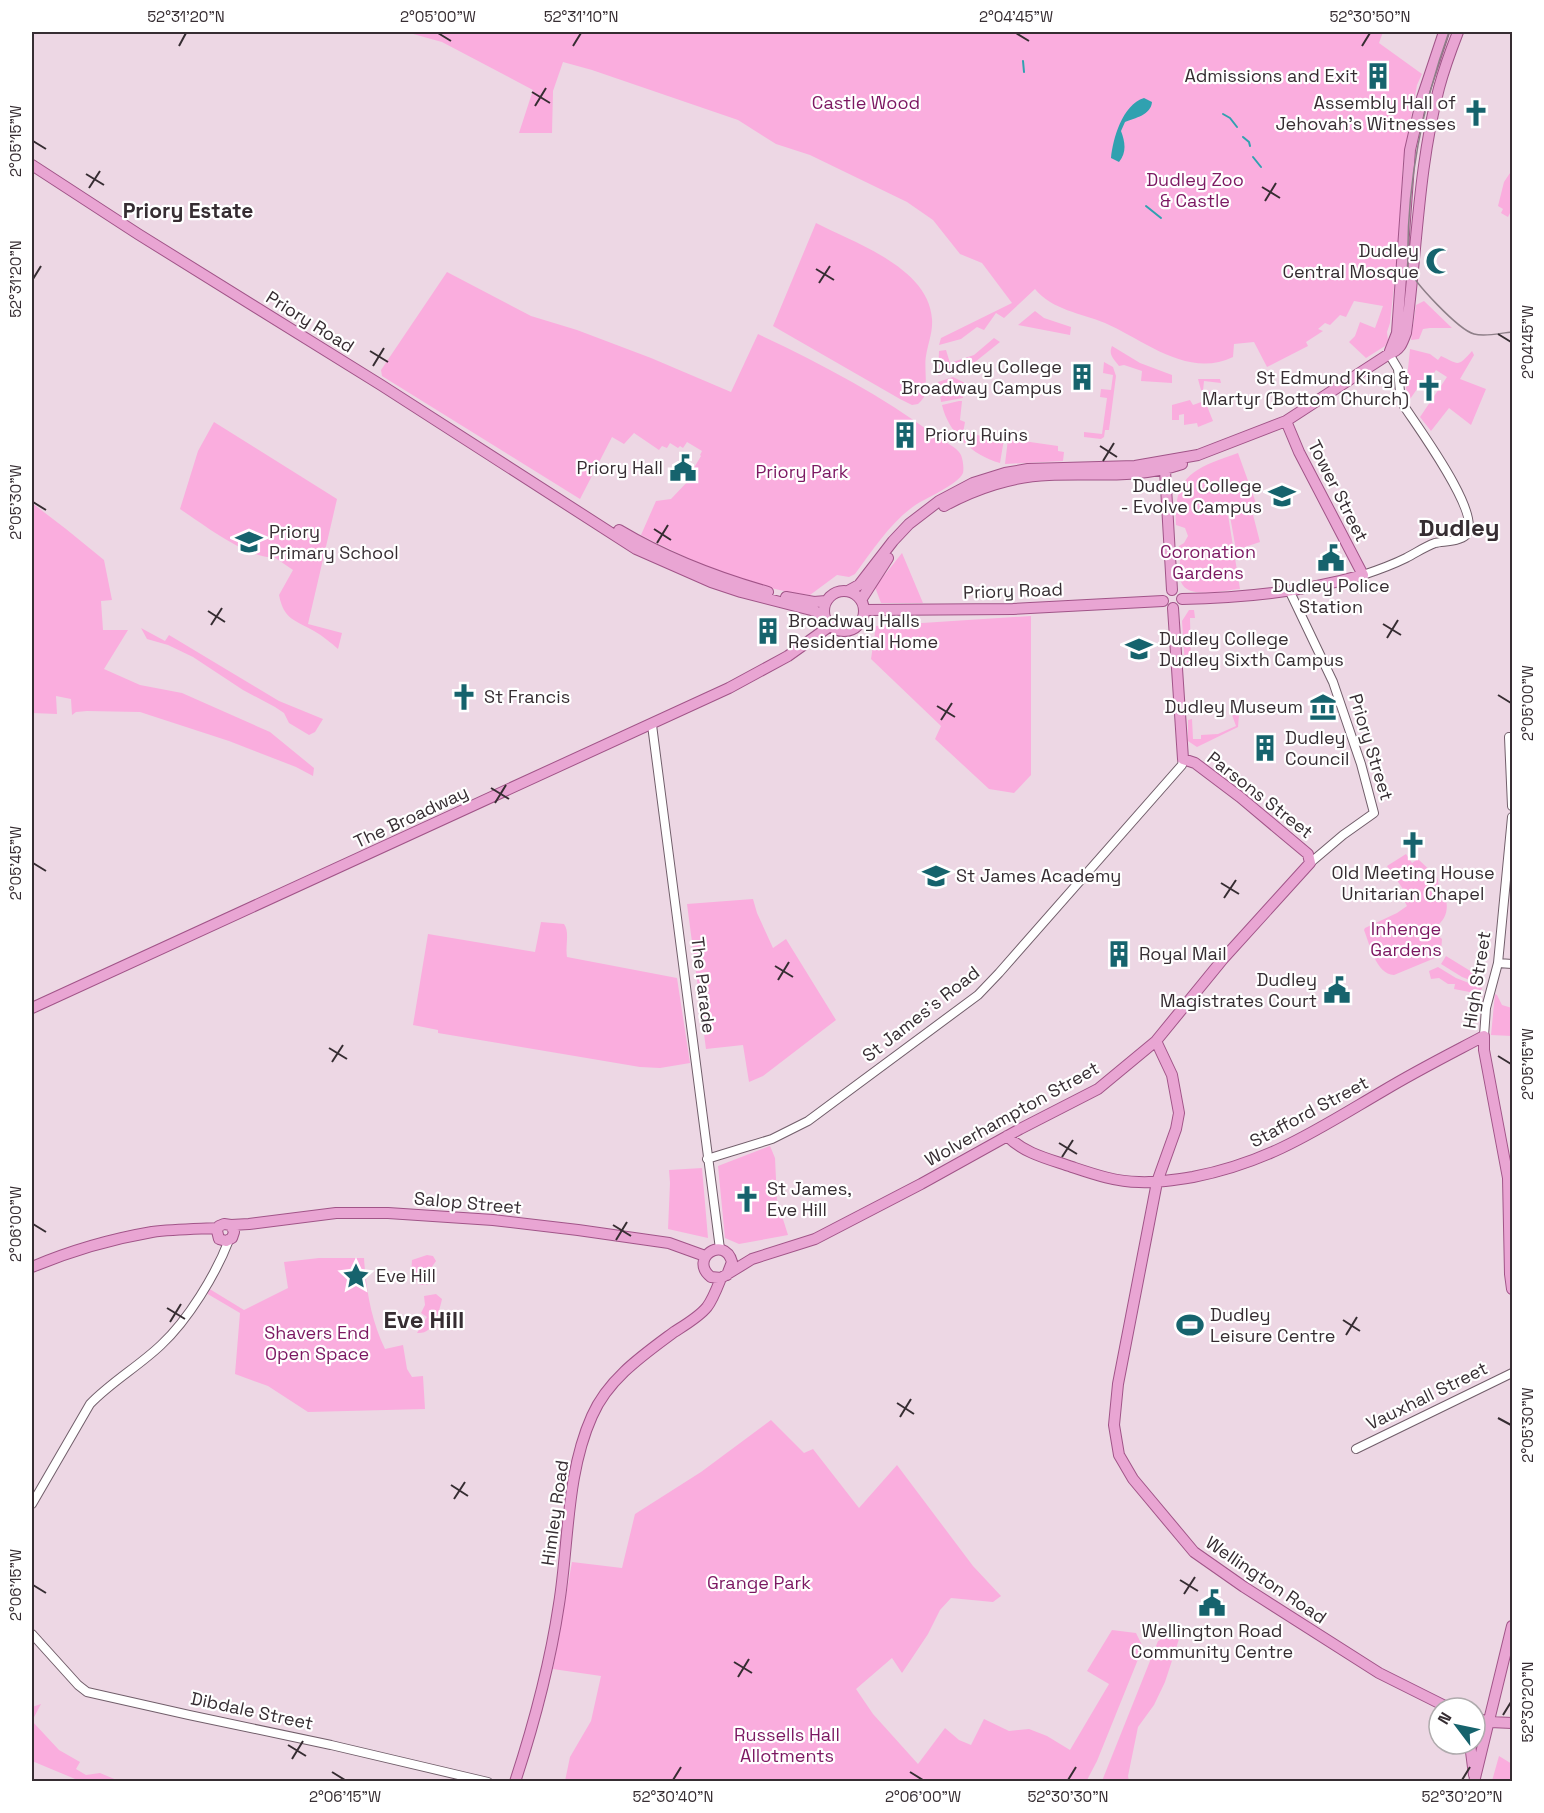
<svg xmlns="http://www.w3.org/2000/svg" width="1544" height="1813" font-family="'Space Grotesk',sans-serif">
  <rect width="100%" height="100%" fill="#edd7e4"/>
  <!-- green -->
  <path fill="#faadde" d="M406,32H1383L1379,43L1422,74L1417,85L1403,161L1398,248L1390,323L1387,332L1388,340L1385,346L1366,358L1349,342L1355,336L1360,322L1375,328L1383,306L1354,301L1346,317L1340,315L1330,325L1325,323L1318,329L1323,331L1306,342L1308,346L1267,367L1254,342L1234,344L1233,357C1188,379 1144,340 1105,323C1081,313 1052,310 1035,289L1004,318L996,313L984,330L977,327L961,339L939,345L941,338L1012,303L982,263L960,254L933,220L907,202L810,155L776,144L738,120L592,70L563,62L553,91L552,133H519L533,90L442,42Z
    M1512,170V209L1508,217L1501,213L1503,209L1498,206L1504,182Z
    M816,223C855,243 929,268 932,319C933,332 928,343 926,356C924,366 928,389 924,397C922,400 920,402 918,404L912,405L900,399L773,326Z
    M447,272L531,316L577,330L651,358L731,392L758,334C820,363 881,395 936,436C943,441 957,447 961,455C963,460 964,468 963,473C958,485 925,498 914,506C890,523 872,551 855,574L849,577L837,575L810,595C754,589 691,561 641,535L656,501L671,499L690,479L689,476L701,456L700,455L702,451L687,442L683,448L680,446L678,448L670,443L667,448L662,446L659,450L634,433L624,444L612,437L580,499L382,376L381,370Z
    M1424,301L1452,328H1430L1423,329L1419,339L1411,340L1416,305Z
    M1035,311L1044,318L1071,327L1070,335L1018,325Z
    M994,338L1000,342L975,362L938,376L939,351L946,350L950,363L974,355Z
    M1112,346L1140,363L1172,375V383L1141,381L1142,371L1124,365L1119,366C1114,359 1108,355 1112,346Z
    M1410,349L1430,354L1438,360L1441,356C1459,364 1457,368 1472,351L1474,355L1460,379L1486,389L1471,425L1449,408L1431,431L1420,417L1447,377L1436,370L1428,381L1424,379L1408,402L1406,388Z
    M1104,362L1113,367L1116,376L1109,430H1105L1104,437L1101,439L1084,437V432L1102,434L1107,398L1100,397L1101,389L1111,390L1113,375L1103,373Z
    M953,377L965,383L963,398L941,402L938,382Z
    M1198,379H1220L1221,383L1204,381L1203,391L1210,392V396L1219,397L1205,401L1213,421L1198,427L1197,423L1184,425V414L1179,415V420H1172V405L1190,400L1193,405L1204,401Z
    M959,401H962L960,420L965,422L963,433L1004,439L1000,463C973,456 948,432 942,405Z
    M214,422L337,499L308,624L342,633L338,649C331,643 323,636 314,631C295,620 284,620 279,595L293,570L274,557C250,560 201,523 180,509L198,451Z
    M1008,439L1058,446V451L1064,452L1063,461L1005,464Z
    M1238,453L1256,503L1228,515L1240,589C1224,590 1188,600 1181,582L1179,546L1184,543L1188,536L1185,528L1176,525C1173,474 1196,468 1238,453Z
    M32,503L66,529L104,560L112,600L101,601L103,630H128L104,669L140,685L182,693L270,732L314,768L313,776L296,767L229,741L140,712L87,711L76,712L72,715L71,699L56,696L57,714L32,713Z
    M1251,507L1260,542L1236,550L1230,516Z
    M902,553L923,603H881L875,587Z
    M1189,610H1194L1195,618H1190L1191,662H1218L1221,667L1215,670L1209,667L1185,666L1182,621Z
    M1031,616V775L1014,793L989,789L935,739L941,726L871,659L876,626Z
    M141,628L165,641L169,635L279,701L323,719L315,732L309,735L289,723L284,713L275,707L243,690L193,657L168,645L147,639Z
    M1239,714L1238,727L1197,747L1188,741V720L1192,719L1193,739H1201V735L1218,734L1236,726L1232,715Z
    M1406,854L1412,863L1418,859L1437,877L1441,894L1444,893C1449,906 1448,919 1435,927V933L1442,939L1441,951L1435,958L1394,975C1376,974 1370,945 1364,930L1365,928L1397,913L1407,906L1404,900L1405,892L1387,866Z
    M753,899L757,913L773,948L786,939L836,1020L763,1076L749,1082L743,1045L706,1049L687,904Z
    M541,922L564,924C570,932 565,946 567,957L677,978L690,1063L660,1068L640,1067L438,1033V1030L413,1025L428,934L535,952Z
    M1446,956L1485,980L1483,985L1462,977L1441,964Z
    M1438,967L1456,978L1482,988L1480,994L1454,989L1455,984H1448L1439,978L1431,979L1429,971Z
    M1495,994L1497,995L1502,1005L1512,1008V1036L1491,1035Z
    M770,1146L775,1158L777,1200L788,1235L739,1244L725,1238L718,1166Z
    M702,1168L708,1238L668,1229L670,1183L669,1170Z
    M427,1255L433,1256L436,1261L429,1271L433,1278V1284L420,1285L416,1279L411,1276L412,1260Z
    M319,1258H364C366,1289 371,1320 385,1349L403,1345L407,1369L412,1377L423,1376L425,1409L308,1412L268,1386L235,1374L240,1313L206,1293L208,1288L244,1310L288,1288L284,1262Z
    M436,1294L442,1299C439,1312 434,1335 417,1333L427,1317L421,1313L425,1305L424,1296Z
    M771,1420L804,1453L813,1449L859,1508L897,1465L973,1566L1001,1596L993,1602L951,1598L940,1610L928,1634L902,1673L892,1658L856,1689L873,1714L918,1764L945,1728L959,1740L971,1745L984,1719L1009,1731L1029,1729L1047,1736L1070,1750L1109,1684L1087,1671L1112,1630L1136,1633L1143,1647L1097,1761L1086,1782L565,1781L570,1757L591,1721L601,1676L553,1669L572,1562L622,1568L635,1514L701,1472Z
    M1168,1636H1180L1165,1682L1154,1705L1138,1727L1128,1776L1129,1781H1102L1158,1641Z
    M41,1704L32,1721L59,1750L80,1762L76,1769L86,1775L100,1773L119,1781H80L32,1761V1707Z
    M1499,1756L1512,1764V1781H1492Z"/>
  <!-- water -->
  <path fill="#30a1b0" d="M1144,98L1152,102C1151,115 1135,118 1125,122L1121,131C1125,142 1127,152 1119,162L1111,158C1113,139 1122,105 1144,98Z"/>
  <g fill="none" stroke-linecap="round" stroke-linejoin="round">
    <!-- stream -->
    <path stroke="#30a1b0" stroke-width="2" d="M1023,61L1024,72
      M1223,114L1230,118L1237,127
      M1243,137L1249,142L1250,146
      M1253,157L1261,167
      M1146,206L1161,218"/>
    <defs>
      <path id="minor" d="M1363,575C1378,570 1392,565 1406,558C1416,553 1424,547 1435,543C1443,541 1459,542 1466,535C1484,516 1416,425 1404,406L1400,392L1398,369L1389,354
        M1290,592L1333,682L1361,764L1374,813L1343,835L1310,863
        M652,725L720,1249
        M1512,737H1509L1512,806
        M1498,963L1512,964
        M1484,1036L1486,1008L1498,963L1512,817
        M707,1159L772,1139L808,1121L978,995L999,973L1182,765L1183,759
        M1356,1449L1512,1373
        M32,1504L90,1404C111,1382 139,1366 161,1345C188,1320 216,1274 229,1240
        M32,1634L78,1685L87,1692L189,1715L331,1745L488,1782"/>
      <path id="major" d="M32,165L138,234L381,385L636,549L711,582L741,592L815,611L824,616
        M1390,351L1397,333L1410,150L1422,98L1444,32
        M1165,470L1172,590
        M944,506C975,489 1013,476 1049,475C1094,473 1138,479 1182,464
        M619,530C666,558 715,577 768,592
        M824 611a20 20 0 1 1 40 0a20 20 0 1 1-40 0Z
        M848,591L859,585L893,541L909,524L939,501L973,483L1005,473L1028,469L1135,466L1198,455L1286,421L1389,354C1400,350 1402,344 1406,333C1417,251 1418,168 1439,88C1444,69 1451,50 1458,32
        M786,597L814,602L826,601
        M1182,599C1244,598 1303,592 1363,575L1299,452L1286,421
        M861,600L888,558
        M864,610L1013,609L1163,601
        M32,1008L729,688L788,656L830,626
        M1156,1041L1172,1075L1179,1113L1176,1129L1157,1182L1118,1384L1114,1425L1119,1455L1133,1479L1194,1552L1244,1587L1379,1673L1449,1708
        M1007,1136C1025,1154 1049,1159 1072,1167C1093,1174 1116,1182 1139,1182C1157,1183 1175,1180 1193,1177C1270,1162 1318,1129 1383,1091C1416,1071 1450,1054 1484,1036V1050L1508,1178L1510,1274L1512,1289
        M231,1225L234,1232L232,1238L226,1241L219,1239L217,1231L219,1226L224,1224L231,1225L249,1224L336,1213H388L493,1220L578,1230L669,1243L705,1256
        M32,1267C70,1251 111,1239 152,1232C174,1229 196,1229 218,1228
        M727,1275L732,1262C724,1234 688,1259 711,1277L721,1278L752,1259L815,1239L921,1184L1020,1129L1098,1089L1156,1041L1223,959L1310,863L1308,854L1240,797L1195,763L1183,759L1173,608
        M1475,1718L1490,1722L1512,1723
        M1470,1744L1474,1775
        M515,1782C534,1724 550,1664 559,1604C569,1542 566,1474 592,1416C608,1379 643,1355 674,1332C685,1325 699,1317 707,1307C713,1299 717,1288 721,1278
        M1474,1782L1512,1626"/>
    </defs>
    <!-- minor casing -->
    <use href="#minor" stroke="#715e6a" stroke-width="10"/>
    <!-- major casing -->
    <use href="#major" stroke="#a15488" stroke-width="12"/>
    <!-- minor -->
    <use href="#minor" stroke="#fff" stroke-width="8"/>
    <!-- major -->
    <use href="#major" stroke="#e9a5d3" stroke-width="10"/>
    <!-- tram -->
    <path stroke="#8e7f88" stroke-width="1.5" d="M1449,32C1422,107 1406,186 1408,267C1413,282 1459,330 1474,334C1486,337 1500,333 1512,332"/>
  </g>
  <!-- ticks -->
  <path fill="none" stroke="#362d32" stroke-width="2" d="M438,33L451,41M1016,33L1029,41M179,46L186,33M573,46L581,33M1362,46L1370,33M532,92L550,103M535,106L546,88M33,141L46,149M86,174L104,185M1262,187L1280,198M89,188L100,171M1265,201L1276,183M816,269L834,280M33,279L41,266M819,283L830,266M1498,334L1511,342M370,351L388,362M373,366L384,348M1100,446L1117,457M1103,461L1114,443M33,502L46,510M654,529L671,540M657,543L668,525M208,611L225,622M1383,624L1401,635M211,625L222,608M1387,638L1398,620M1498,695L1511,703M937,706L955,717M941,720L952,703M491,788L509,799M495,803L506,785M33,863L46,871M1221,883L1239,894M1224,898L1236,880M775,966L793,977M778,980L789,962M329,1048L347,1059M1498,1056L1511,1064M332,1062L343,1045M1059,1143L1077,1154M1062,1157L1073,1140M33,1224L46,1232M613,1225L631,1236M616,1240L627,1222M167,1308L185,1319M1343,1320L1360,1331M170,1322L181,1304M1346,1335L1357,1317M897,1403L914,1414M900,1417L911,1399M1498,1418L1511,1425M451,1485L468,1496M454,1499L465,1482M1180,1580L1198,1591M33,1585L46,1593M1184,1594L1195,1577M734,1662L752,1673M738,1677L749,1659M1503,1715L1511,1702M288,1745L306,1756M292,1759L303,1741M332,1772L345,1780M910,1772L923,1780M673,1780L681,1767M1068,1780L1076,1767M1462,1780L1470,1767"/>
  <!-- icons -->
  <defs>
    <symbol id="building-bare" viewBox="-9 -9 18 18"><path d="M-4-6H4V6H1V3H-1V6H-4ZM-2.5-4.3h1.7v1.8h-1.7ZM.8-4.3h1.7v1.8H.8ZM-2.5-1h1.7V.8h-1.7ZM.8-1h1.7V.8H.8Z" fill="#16636d" stroke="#fff" stroke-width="2.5" paint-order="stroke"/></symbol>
    <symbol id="church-bare" viewBox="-9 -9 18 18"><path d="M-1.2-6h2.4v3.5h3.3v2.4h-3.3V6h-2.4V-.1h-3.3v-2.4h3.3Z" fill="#16636d" stroke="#fff" stroke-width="2.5" paint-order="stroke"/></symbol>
    <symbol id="mosque-bare" viewBox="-9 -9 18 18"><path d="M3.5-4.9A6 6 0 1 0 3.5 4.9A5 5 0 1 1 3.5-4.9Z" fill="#16636d" stroke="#fff" stroke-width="2.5" paint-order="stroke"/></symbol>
    <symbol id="civic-bare" viewBox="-9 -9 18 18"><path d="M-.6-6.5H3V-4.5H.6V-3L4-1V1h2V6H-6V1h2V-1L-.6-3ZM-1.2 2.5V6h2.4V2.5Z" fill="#16636d" stroke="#fff" stroke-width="2.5" paint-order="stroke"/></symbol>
    <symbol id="university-bare" viewBox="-9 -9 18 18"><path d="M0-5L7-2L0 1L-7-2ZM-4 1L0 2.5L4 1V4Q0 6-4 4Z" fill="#16636d" stroke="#fff" stroke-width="2.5" paint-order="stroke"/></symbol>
    <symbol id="school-bare" viewBox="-9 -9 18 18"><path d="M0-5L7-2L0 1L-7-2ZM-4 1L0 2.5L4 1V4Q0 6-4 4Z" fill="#16636d" stroke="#fff" stroke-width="2.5" paint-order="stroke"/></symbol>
    <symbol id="museum-bare" viewBox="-9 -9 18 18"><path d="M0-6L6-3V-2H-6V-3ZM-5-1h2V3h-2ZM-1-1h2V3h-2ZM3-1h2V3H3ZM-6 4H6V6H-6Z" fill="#16636d" stroke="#fff" stroke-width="2.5" paint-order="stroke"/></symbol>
    <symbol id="sight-bare" viewBox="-9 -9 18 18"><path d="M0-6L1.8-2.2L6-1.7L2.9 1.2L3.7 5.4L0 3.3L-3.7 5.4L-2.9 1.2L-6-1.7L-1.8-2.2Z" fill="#16636d" stroke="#fff" stroke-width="2.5" paint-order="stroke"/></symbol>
    <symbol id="stadium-bare" viewBox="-9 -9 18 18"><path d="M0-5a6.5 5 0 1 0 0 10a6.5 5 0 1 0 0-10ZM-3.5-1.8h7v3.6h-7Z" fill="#16636d" stroke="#fff" stroke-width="2.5" paint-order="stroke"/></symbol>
  </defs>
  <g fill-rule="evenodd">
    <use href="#building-bare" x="1359" y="57" width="38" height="38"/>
    <use href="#church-bare" x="1457" y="94" width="38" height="38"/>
    <use href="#mosque-bare" x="1420" y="242" width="38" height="38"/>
    <use href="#building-bare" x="1063" y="358" width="38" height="38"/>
    <use href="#church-bare" x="1410" y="369" width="38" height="38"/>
    <use href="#building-bare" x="886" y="416" width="38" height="38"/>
    <use href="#civic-bare" x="664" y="449" width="38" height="38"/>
    <use href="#university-bare" x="1263" y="477" width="38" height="38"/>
    <use href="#school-bare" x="230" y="523" width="38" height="38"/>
    <use href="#civic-bare" x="1312" y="539" width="38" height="38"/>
    <use href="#building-bare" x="749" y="612" width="38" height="38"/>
    <use href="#university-bare" x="1120" y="630" width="38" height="38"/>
    <use href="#church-bare" x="445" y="678" width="38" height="38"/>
    <use href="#museum-bare" x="1304" y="688" width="38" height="38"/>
    <use href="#building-bare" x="1246" y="729" width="38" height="38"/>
    <use href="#church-bare" x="1394" y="826" width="38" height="38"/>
    <use href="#school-bare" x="917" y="857" width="38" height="38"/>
    <use href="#building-bare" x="1100" y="935" width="38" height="38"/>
    <use href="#civic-bare" x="1318" y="971" width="38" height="38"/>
    <use href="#church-bare" x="728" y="1180" width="38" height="38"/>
    <use href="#sight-bare" x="337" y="1257" width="38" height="38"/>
    <use href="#stadium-bare" x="1171" y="1306" width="38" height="38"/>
    <use href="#civic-bare" x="1193" y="1584" width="38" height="38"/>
  </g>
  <g text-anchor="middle" stroke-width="4.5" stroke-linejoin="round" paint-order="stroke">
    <!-- poi labels -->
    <g font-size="18" fill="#362d32" stroke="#fff" text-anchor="start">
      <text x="1358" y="82" text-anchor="end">Admissions and Exit</text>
      <text x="1456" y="109" text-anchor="end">Assembly Hall of<tspan x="1456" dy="21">Jehovah's Witnesses</tspan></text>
      <text x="1419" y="257" text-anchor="end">Dudley<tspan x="1419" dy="21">Central Mosque</tspan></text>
      <text x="1062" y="373" text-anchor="end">Dudley College<tspan x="1062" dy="21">Broadway Campus</tspan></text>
      <text x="1409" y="384" text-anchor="end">St Edmund King &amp;<tspan x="1409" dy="21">Martyr (Bottom Church)</tspan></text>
      <text x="925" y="441">Priory Ruins</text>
      <text x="663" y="474" text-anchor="end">Priory Hall</text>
      <text x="1262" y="492" text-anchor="end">Dudley College<tspan x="1262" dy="21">- Evolve Campus</tspan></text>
      <text x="269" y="538">Priory<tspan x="269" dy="21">Primary School</tspan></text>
      <text x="1331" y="592" text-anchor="middle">Dudley Police<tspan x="1331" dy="21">Station</tspan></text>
      <text x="788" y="627">Broadway Halls<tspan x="788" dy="21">Residential Home</tspan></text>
      <text x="1159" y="645">Dudley College<tspan x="1159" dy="21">Dudley Sixth Campus</tspan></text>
      <text x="484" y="703">St Francis</text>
      <text x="1303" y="713" text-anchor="end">Dudley Museum</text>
      <text x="1285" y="744">Dudley<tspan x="1285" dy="21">Council</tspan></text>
      <text x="1413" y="879" text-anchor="middle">Old Meeting House<tspan x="1413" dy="21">Unitarian Chapel</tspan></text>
      <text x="956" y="882">St James Academy</text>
      <text x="1139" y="960">Royal Mail</text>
      <text x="1317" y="986" text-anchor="end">Dudley<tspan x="1317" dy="21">Magistrates Court</tspan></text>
      <text x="767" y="1195">St James,<tspan x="767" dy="21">Eve Hill</tspan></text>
      <text x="376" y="1282">Eve Hill</text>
      <text x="1210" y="1321">Dudley<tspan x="1210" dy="21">Leisure Centre</tspan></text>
      <text x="1212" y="1637" text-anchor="middle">Wellington Road<tspan x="1212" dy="21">Community Centre</tspan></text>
    </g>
    <!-- park labels -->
    <g font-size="18" fill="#7c1862" stroke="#fff">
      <text x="866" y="109">Castle Wood</text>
      <text x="1195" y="186">Dudley Zoo<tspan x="1195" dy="21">&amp; Castle</tspan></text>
      <text x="802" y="478">Priory Park</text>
      <text x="1208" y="558">Coronation<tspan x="1208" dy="21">Gardens</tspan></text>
      <text x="1406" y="935">Inhenge<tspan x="1406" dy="21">Gardens</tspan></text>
      <text x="317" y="1339">Shavers End<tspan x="317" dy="21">Open Space</tspan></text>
      <text x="759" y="1589">Grange Park</text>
      <text x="787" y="1741">Russells Hall<tspan x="787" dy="21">Allotments</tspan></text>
    </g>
    <!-- street labels -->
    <g font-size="18" fill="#362d32" stroke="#fff">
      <text transform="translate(310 322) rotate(32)" y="6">Priory Road</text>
      <text transform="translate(1338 491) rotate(63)" y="6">Tower Street</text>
      <text transform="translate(1013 591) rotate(-2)" y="6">Priory Road</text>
      <text transform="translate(1371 747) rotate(73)" y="6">Priory Street</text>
      <text transform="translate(1260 795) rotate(38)" y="6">Parsons Street</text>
      <text transform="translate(411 817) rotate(-25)" y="6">The Broadway</text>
      <text transform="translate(1477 980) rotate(-81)" y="6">High Street</text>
      <text transform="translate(703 985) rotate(83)" y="6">The Parade</text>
      <text transform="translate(921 1014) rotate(-38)" y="6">St James's Road</text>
      <text transform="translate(1309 1112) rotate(-28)" y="6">Stafford Street</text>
      <text transform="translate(1012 1114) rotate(-29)" y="6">Wolverhampton Street</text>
      <text transform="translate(468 1203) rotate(5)" y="6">Salop Street</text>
      <text transform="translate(1427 1396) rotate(-26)" y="6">Vauxhall Street</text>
      <text transform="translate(555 1513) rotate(-82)" y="6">Himley Road</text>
      <text transform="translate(1266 1580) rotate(34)" y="6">Wellington Road</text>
      <text transform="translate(252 1711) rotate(12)" y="6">Dibdale Street</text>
    </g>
    <!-- quarter labels -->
    <g font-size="21" font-weight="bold" fill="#362d32" stroke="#fff">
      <text x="188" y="218">Priory Estate</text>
    </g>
    <!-- district labels -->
    <g font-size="24" font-weight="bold" fill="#362d32" stroke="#fff">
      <text x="1459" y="536">Dudley</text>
      <text x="424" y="1328">Eve Hill</text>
    </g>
  </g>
  <!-- border -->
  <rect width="1544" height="1813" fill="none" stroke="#ffffff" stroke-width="66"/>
  <!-- north arrow -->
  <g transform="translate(1457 1726) rotate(302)"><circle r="28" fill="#ffffff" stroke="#afabad" stroke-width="1.5"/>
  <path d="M0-4.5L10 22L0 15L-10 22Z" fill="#16636d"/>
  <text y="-9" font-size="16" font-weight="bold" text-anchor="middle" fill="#362d32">N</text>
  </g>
  <rect x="33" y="33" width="1478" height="1747" fill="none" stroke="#362d32" stroke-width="2"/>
  <g font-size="15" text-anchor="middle" fill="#362d32">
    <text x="186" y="22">52°31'20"N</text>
    <text x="438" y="22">2°05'00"W</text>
    <text x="581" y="22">52°31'10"N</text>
    <text x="1016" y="22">2°04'45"W</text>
    <text x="1370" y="22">52°30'50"N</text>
    <text transform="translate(16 141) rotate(-90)" y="5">2°05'15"W</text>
    <text transform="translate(16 279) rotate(-90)" y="5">52°31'20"N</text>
    <text transform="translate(1528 342) rotate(-90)" y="5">2°04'45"W</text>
    <text transform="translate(16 502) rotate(-90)" y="5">2°05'30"W</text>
    <text transform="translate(1528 703) rotate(-90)" y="5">2°05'00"W</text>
    <text transform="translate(16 863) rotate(-90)" y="5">2°05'45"W</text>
    <text transform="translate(1528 1064) rotate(-90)" y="5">2°05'15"W</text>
    <text transform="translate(16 1224) rotate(-90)" y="5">2°06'00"W</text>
    <text transform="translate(1528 1425) rotate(-90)" y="5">2°05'30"W</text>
    <text transform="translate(16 1585) rotate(-90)" y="5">2°06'15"W</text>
    <text transform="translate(1528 1702) rotate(-90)" y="5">52°30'20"N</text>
    <text x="345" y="1802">2°06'15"W</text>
    <text x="673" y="1802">52°30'40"N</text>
    <text x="923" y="1802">2°06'00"W</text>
    <text x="1068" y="1802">52°30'30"N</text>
    <text x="1462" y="1802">52°30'20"N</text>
  </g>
</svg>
